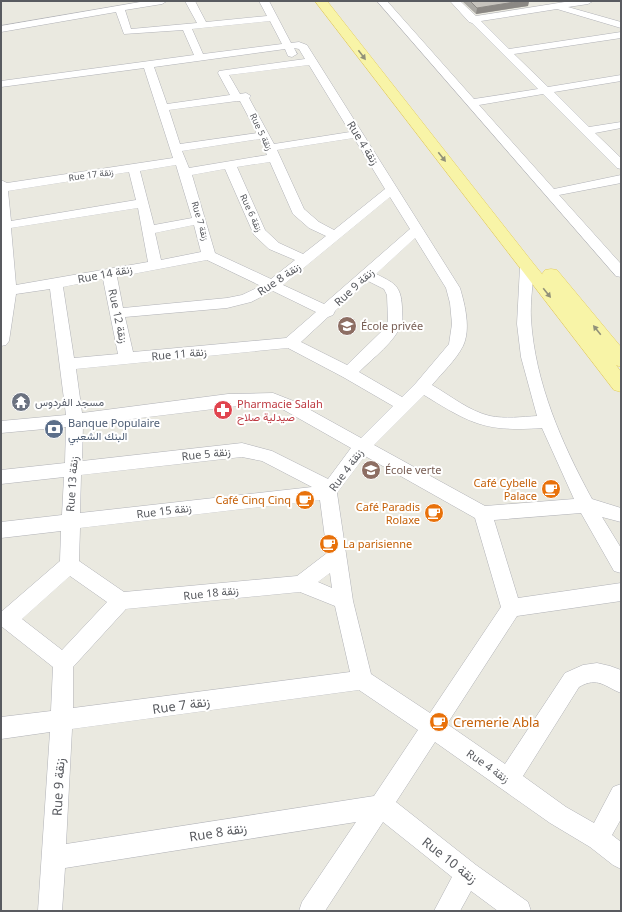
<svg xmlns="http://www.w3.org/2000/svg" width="622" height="912" font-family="'Noto Sans',Vazirmatn,sans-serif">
  <rect width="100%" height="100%" fill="#eae9e0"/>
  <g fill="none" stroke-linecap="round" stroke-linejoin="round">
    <defs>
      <path id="minor" d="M146,1H167L162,4L125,10L131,29L197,23L185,1H195L206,22L267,16L259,1H269L291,43L299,42L307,45L460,288C465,305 471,329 463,346C456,360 442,373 432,385C451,396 469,411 490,416C505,419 522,417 537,416L521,357L517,324L520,267L522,264H532L534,267C533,284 530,301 531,319C535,383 562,444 592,499L621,508V522L602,517L621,548V573L614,571L581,513L494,520L518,598L621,583V601L517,616L447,724L505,764L565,673L583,665L597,663L610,666L621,670V693C605,687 598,676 579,687L523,776L566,807L594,823L613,787L621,784V819L612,835L621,842V869L613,865L590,847L550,823L435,742L396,802L476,865L528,902L531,911H498L471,891L460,911H434L452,877L383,822L325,911H299L302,902L356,822L65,868L62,911H38L50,732L1,739V717L51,711L53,667L1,626V612L60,561L61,531L1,538V522L62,515L64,477L1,484V470L65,463L66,427L1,433V421L66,415L50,289L16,294L9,341L6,345L1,346V180L7,183L173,158L144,68L1,87V81L194,55L183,30L124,34L116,12L1,32V26ZM270,21L282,44L203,54L192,29ZM294,48L299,49L305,59L219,71L218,73L230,95L167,104L154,67L285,49L288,56L292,57L297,54ZM309,65L350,132L274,144L249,98L251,96L246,93L240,94L229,75ZM237,101H240L257,133L180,144L169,110ZM354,138L385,189L334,230L319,222L304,209L277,150ZM260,139L267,155L189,168L182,151ZM270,162L293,214L309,228L326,236L303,254L279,243L265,230L237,167ZM176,165L192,218L154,225L140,171ZM225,169L254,235L269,249L295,260L271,279L215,253L192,175ZM129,172L136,200L11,221L8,191ZM390,197L410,229L324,304L283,285ZM138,208L148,262L16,285L11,228ZM194,225L201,252L161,260L155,233ZM415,238L446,288L450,303L452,324L449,344L416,383L402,397L359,372C374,357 395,342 402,323C403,318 402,312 402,307C401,285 394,283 376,274ZM207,260L261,286L242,295L227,298L123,308L117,277ZM103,279L118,354L74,358L63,287ZM368,281L384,289L387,295L388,321L383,330L347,365L301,342L328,317L333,315L335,311ZM273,291L316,312L286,338L133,352L125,317L227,308L251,302ZM288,348L343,377L393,406L361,438L296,402L273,393L228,394L82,413L76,369ZM424,395C471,424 485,432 542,428L574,499L485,506L374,445ZM255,404L271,405L284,410L351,448L328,479L272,451L242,443L82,461L83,425ZM365,456L475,518L501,607L430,713L371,674L353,601L337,493ZM242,457L262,461L312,487L80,513L81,475ZM320,500L327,553L297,576L124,592L79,561L80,528ZM330,573L332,588L318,582ZM70,576L107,602L62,650L22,619ZM300,592L335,606L350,672L73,708V667L126,609ZM359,690L418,730L374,796L66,844L72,729Z
        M377,1H387L474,99L538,89L472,23L469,22L450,1H460L476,16L571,1H593L588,4L568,7L621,22V28L557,9L481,21L509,49L621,32V38L514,54L548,87L621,75V81L554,92L589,127L621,122V128L595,133L621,158V169L617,168L543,94L479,105L554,189L621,175V183L559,195L621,264V277L616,276Z"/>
      <path id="major" d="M315,1H327L533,263L546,279L542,274L545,270L551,269L557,270L621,347V367L616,365L621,372V392L614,390Z"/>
    </defs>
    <!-- minor casing -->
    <use href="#minor" stroke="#b1b2b7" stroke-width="1"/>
    <!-- major casing -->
    <use href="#major" stroke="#e5ce5e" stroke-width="1"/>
    <!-- minor -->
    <use href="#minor" fill="#fff" fill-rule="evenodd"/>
    <!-- major -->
    <use href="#major" fill="#f8f4a7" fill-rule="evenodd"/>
  </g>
  <!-- wall -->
  <path fill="#aaa8a3" d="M462,1H529L528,6L476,14Z"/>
  <!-- shaded-wall -->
  <path fill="#8b8884" d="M521,1H529L528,6L476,14L477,8Z"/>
  <!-- building -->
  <path fill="#c6c3bd" stroke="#8b8884" d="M470,1H521L477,8Z"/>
  <!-- one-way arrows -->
  <defs><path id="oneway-solid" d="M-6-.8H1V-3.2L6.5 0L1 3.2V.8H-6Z"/></defs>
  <g fill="#919179">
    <use href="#oneway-solid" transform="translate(362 55) rotate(53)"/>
    <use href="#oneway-solid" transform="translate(442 157) rotate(52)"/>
    <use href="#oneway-solid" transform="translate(547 293) rotate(51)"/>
    <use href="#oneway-solid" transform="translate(597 330) rotate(-129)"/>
  </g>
  <!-- icons -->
  <defs>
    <symbol id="school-disc" viewBox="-11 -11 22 22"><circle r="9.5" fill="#8d6e63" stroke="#fff"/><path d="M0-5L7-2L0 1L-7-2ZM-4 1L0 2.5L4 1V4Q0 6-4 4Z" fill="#fff"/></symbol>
    <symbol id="temple-disc" viewBox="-11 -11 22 22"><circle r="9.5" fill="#6b7280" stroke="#fff"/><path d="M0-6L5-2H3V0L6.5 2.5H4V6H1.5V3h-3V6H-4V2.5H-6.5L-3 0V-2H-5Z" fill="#fff"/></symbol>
    <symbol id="pharmacy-disc" viewBox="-11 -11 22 22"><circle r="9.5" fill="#e0444e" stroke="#fff"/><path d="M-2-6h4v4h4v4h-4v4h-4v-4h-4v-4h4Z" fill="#fff"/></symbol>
    <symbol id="bank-disc" viewBox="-11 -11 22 22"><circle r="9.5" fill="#5c6f8a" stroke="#fff"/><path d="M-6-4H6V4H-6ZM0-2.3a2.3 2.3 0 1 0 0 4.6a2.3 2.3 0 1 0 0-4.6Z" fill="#fff"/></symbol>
    <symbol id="cafe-disc" viewBox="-11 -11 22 22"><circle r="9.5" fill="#e8710a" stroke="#fff"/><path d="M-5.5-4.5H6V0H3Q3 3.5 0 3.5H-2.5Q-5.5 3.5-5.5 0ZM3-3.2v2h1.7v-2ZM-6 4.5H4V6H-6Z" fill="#fff"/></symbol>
  </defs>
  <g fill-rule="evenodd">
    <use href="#school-disc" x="336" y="315" width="22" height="22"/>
    <use href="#temple-disc" x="10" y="391" width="22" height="22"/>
    <use href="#pharmacy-disc" x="212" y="399" width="22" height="22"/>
    <use href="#bank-disc" x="43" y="418" width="22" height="22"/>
    <use href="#school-disc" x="360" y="459" width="22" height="22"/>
    <use href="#cafe-disc" x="540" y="478" width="22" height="22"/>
    <use href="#cafe-disc" x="294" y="489" width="22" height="22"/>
    <use href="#cafe-disc" x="423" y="502" width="22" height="22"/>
    <use href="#cafe-disc" x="318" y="533" width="22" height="22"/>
    <use href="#cafe-disc" x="428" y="711" width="22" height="22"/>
  </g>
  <g text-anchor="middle" stroke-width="4" stroke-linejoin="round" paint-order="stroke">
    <!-- far-street labels -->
    <g font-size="9" fill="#595b60" stroke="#fff">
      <text transform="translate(261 132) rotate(64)" y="3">Rue 5 زنقة</text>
      <text transform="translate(91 175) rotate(-8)" y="3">Rue 17 زنقة</text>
      <text transform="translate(251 213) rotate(65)" y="3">Rue 6 زنقة</text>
      <text transform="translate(200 221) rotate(74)" y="3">Rue 7 زنقة</text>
    </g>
    <!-- street labels -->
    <g font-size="11" fill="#595b60" stroke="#fff">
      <text transform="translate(363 143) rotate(58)" y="4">Rue 4 زنقة</text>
      <text transform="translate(105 274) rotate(-11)" y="4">Rue 14 زنقة</text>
      <text transform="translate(279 279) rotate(-34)" y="4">Rue 8 زنقة</text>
      <text transform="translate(354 287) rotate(-43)" y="4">Rue 9 زنقة</text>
      <text transform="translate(118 316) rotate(78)" y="4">Rue 12 زنقة</text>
      <text transform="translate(179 354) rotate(-5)" y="4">Rue 11 زنقة</text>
      <text transform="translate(206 454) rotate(-6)" y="4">Rue 5 زنقة</text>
      <text transform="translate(346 470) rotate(-54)" y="4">Rue 4 زنقة</text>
      <text transform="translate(72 484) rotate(-86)" y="4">Rue 13 زنقة</text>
      <text transform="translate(164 511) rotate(-7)" y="4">Rue 15 زنقة</text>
      <text transform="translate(211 593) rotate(-6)" y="4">Rue 18 زنقة</text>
      <text transform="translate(488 766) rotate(35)" y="4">Rue 4 زنقة</text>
    </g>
    <!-- education labels -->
    <g font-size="11" fill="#785e54" stroke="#fff" text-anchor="start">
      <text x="361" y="330">École privée</text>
      <text x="385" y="474">École verte</text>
    </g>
    <!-- worship labels -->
    <g font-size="11" fill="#5b616d" stroke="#fff" text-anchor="start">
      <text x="35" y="406">مسجد الفردوس</text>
    </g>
    <!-- health labels -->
    <g font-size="11" fill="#be3a42" stroke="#fff" text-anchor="start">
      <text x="237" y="408">Pharmacie Salah<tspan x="237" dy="13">صيدلية صلاح</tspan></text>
    </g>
    <!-- service labels -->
    <g font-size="11" fill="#4e5e75" stroke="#fff" text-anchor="start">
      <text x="68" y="427">Banque Populaire<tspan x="68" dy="13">البنك الشعبي</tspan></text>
    </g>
    <!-- food labels -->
    <g font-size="11" fill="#c56008" stroke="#fff" text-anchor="end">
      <text x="537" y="487">Café Cybelle<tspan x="537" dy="13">Palace</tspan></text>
      <text x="291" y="504">Café Cinq Cinq</text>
      <text x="420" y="511">Café Paradis<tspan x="420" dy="13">Rolaxe</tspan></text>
      <text x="343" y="548" text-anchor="start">La parisienne</text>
    </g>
    <!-- near-street labels -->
    <g font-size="13" fill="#595b60" stroke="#fff">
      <text transform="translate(181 705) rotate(-8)" y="5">Rue 7 زنقة</text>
      <text transform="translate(58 787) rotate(-87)" y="5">Rue 9 زنقة</text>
      <text transform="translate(218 832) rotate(-9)" y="5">Rue 8 زنقة</text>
      <text transform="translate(450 860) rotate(38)" y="5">Rue 10 زنقة</text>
    </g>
    <!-- near-food labels -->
    <g font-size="13" fill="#c56008" stroke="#fff" text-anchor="start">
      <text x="453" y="727">Cremerie Abla</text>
    </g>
  </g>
  <!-- border -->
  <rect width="622" height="912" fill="none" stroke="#595b60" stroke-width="4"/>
</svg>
